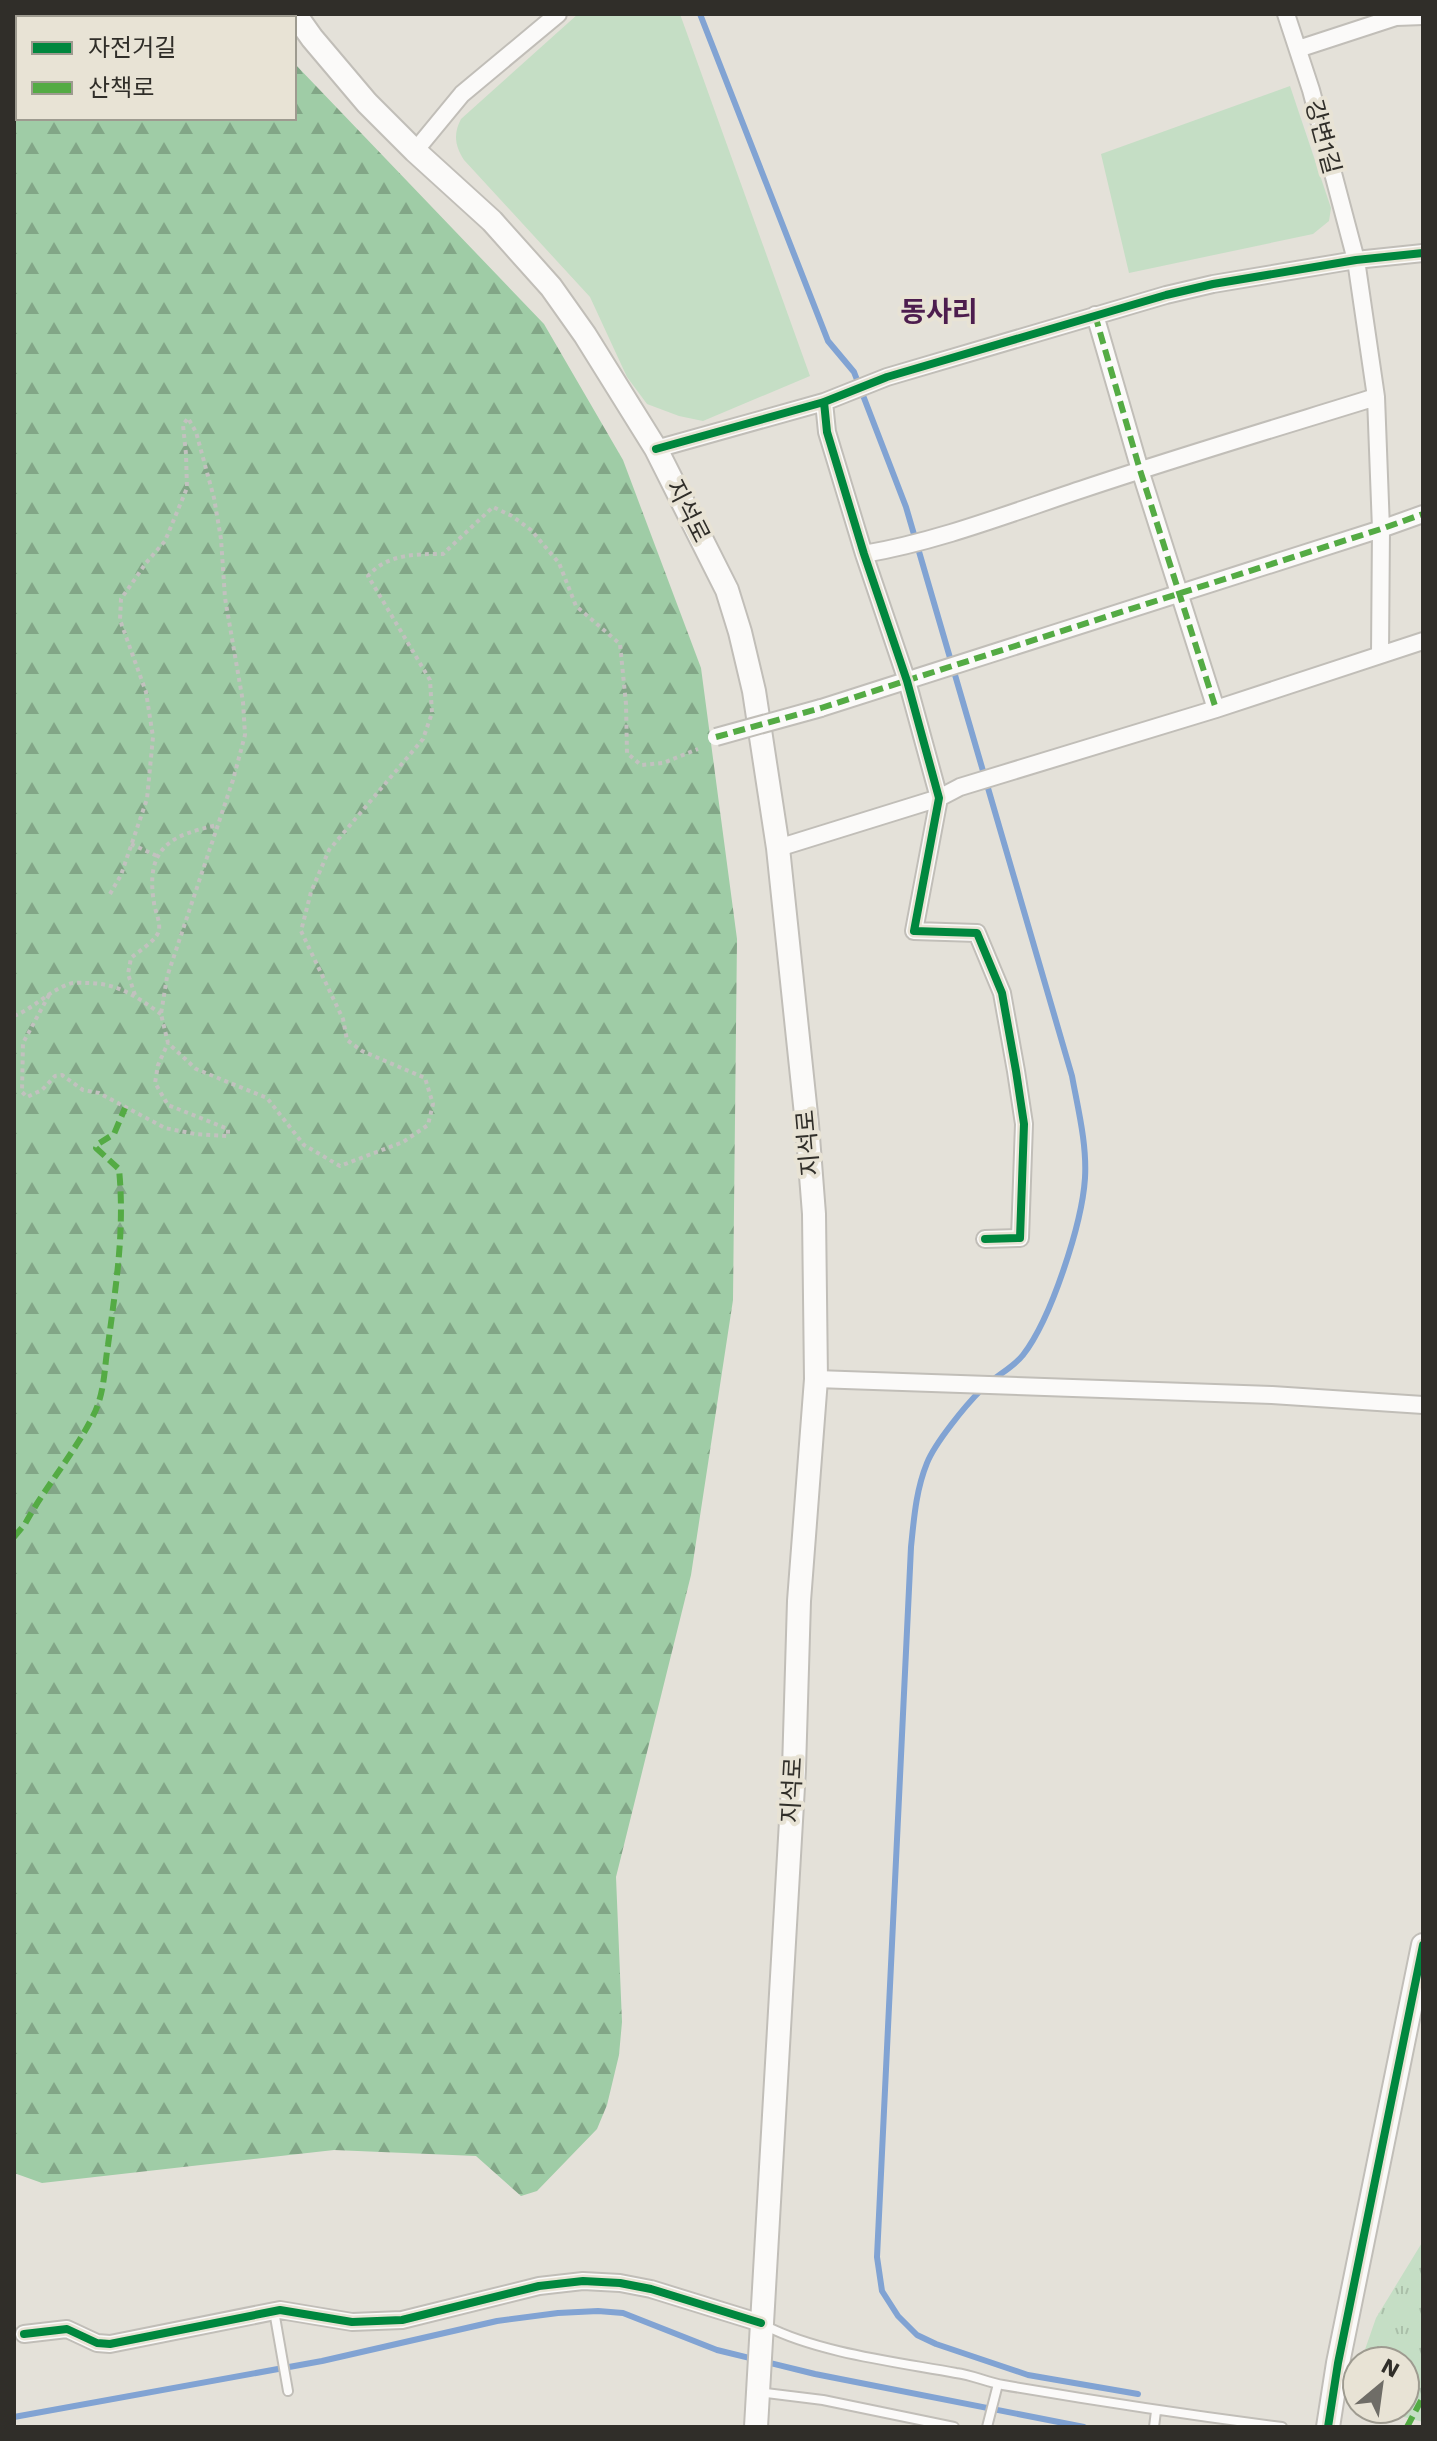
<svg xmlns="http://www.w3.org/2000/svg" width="1437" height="2441" font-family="'Work Sans','Noto Sans KR',sans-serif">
  <defs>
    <pattern id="grass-tufts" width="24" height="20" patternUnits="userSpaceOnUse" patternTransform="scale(2)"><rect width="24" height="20" fill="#c5dec5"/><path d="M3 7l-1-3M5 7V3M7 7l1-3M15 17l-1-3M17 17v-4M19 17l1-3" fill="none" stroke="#aabfa9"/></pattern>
    <pattern id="forest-firs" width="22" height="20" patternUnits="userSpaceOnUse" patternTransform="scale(2)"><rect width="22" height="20" fill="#9fcca6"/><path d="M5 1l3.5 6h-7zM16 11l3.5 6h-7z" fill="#82a687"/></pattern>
  </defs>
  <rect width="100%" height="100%" fill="#e4e1d9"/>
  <!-- grass -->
  <path fill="url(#grass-tufts)" d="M1423,2241V2422L1373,2409H1405V2361H1361L1376,2318Z"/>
  <!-- forest -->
  <path fill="url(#forest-firs)" d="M14,14H247L251,18H18V118H294V63L544,324L623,460L701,668L737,939L733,1300L691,1575L616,1877L622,2022L619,2055L607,2105L597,2129L537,2191L521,2196L476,2156L334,2150L42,2183L14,2173Z"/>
  <!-- park -->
  <path fill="#c5dec5" d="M578,14H680L810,376L703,421L679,416L647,404L627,377L590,297L464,160C455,146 453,134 461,119Z
    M1290,86L1331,208L1329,221L1313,234L1129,273L1101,154Z"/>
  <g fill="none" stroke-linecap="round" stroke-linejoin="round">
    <!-- stream -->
    <path stroke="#81a3d3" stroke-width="6" d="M700,14L828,341L854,372L906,507L1072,1076C1078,1109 1087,1144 1085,1178C1082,1224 1051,1319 1023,1355C1012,1369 993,1377 981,1390C965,1406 935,1443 927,1463C916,1490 914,1518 911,1547L877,2257L882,2291L898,2316L917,2335L936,2344L1028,2375L1138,2394
      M14,2417L322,2361L497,2321L558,2313L598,2311L623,2313L717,2350L815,2374L1084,2427"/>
    <defs>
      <path id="lane" d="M274,2311L288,2391
        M766,2326C819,2353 897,2362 956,2373C972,2375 987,2382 1003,2385C1096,2401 1189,2415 1282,2427
        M758,2392L823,2400L954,2427
        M987,2427L998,2384
        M1154,2427L1156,2411"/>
      <path id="street" d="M1286,14L1311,90L1356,260L1376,397L1381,529L1380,654
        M1298,49L1396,17L1423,16
        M415,151L462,94L558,14
        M1095,315L1140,470L1216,709
        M824,402L827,432L864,554L907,681L939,798L914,931L977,933L1002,993L1016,1071L1024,1124L1020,1238L985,1239
        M656,449L824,402L887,377L1166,295L1213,284L1356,260L1423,253
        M864,554C940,541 1013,512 1086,488C1182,456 1279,427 1376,397
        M821,708L1381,529L1423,514
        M778,848L939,798L960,787L1216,709L1423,641
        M816,1379L1272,1395L1423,1405
        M24,2334L67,2329L97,2343L110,2344L280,2310L352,2322L402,2320L539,2286L583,2281L620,2283L651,2289L761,2323"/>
      <path id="secondary" d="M295,14L312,38L367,103L415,151L492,221L551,287L585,335L656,449L727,590L740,632L754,691L778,848L807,1124L814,1214L816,1379L799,1601L794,1769L756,2427
        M1328,2427L1338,2363L1423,1945"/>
    </defs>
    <!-- lane casing -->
    <use href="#lane" stroke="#c1beb8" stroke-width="12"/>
    <!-- street casing -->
    <use href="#street" stroke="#c1beb8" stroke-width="20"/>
    <!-- secondary casing -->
    <use href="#secondary" stroke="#c1beb8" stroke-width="26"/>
    <!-- path -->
    <path stroke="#c2c1bf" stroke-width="4" stroke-dasharray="4 4" stroke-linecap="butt" d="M131,844L157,856
      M110,894L121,875L147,799L153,737L146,692L120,620L121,599L146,563L165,541L187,488L186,454L183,425L188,418L196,432L214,498L221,539L225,598L243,702L245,735L233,780L167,977L161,1014L168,1043L196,1069L267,1098L304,1145L340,1166L403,1142L428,1125L433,1104L425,1078L362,1051L347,1040L343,1019L301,931L311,892L329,850L423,739L432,713L430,680L368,576C387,554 415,554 443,554L493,507L512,516L531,530L559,563L576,606L620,644L626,704L627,753L641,765L663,763L698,749
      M49,995L23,1043L22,1092L27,1097L42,1090L55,1076L62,1075L83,1090L99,1093L165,1128L195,1134L228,1136V1129L168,1105L155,1083L158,1065L168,1043
      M135,995L128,974L131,958C139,951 154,942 158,933C162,924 155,912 154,903C145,848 170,835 218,825
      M14,1016C34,1008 49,991 69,984C74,982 82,983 87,983C118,983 137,997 161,1014"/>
    <!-- lane -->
    <use href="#lane" stroke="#fbfaf9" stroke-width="8"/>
    <!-- street -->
    <use href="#street" stroke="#fbfaf9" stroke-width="16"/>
    <!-- secondary -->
    <use href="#secondary" stroke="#fbfaf9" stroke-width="22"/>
    <defs>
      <path id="street-bridge" d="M716,737L821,708"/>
    </defs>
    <!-- street-bridge casing -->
    <use href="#street-bridge" stroke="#c1beb8" stroke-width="20" stroke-linecap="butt"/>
    <!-- street-bridge -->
    <use href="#street-bridge" stroke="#fbfaf9" stroke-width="16"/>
    <!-- quiet -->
    <path stroke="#54ab44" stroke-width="6" stroke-dasharray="12 6" stroke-linecap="butt" d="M1095,315L1140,470L1216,709
      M716,737L821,708L1381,529L1423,514
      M14,1537L25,1524C45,1487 74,1454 93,1416C105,1393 104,1369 108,1345C116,1285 125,1230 119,1169L96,1148L98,1144L114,1134L125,1108
      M1407,2427L1423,2397"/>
    <defs>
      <path id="cycleway" d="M824,402L827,432L864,554L907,681L939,798L914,931L977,933L1002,993L1016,1071L1024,1124L1020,1238L985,1239
        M656,449L824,402L887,377L1166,295L1213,284L1356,260L1423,253
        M24,2334L67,2329L97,2343L110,2344L280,2310L352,2322L402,2320L539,2286L583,2281L620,2283L651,2289L761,2323
        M1328,2427L1338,2363L1423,1945"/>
    </defs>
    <!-- cycleway casing -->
    <use href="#cycleway" stroke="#e8e3d5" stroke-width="13"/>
    <!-- cycleway -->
    <use href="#cycleway" stroke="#00873e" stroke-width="8"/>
  </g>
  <g text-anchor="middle" stroke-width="8" stroke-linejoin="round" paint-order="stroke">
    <!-- street labels -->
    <g font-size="24" fill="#302e29" stroke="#e8e3d5">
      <text transform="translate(1323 137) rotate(75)" y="8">강변1길</text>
      <text transform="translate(688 511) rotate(63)" y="8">지석로</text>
      <text transform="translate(808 1143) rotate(-95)" y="8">지석로</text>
      <text transform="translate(792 1790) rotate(-87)" y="8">지석로</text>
    </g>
    <!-- quarter labels -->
    <g font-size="28" font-weight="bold" fill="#4d1d4e" stroke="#e8e3d5">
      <text x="939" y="321">동사리</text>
    </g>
  </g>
  <!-- border -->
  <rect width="1437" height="2441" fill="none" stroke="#302e29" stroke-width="32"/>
  <!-- legend -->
  <rect x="16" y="16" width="280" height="104" fill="#e8e3d5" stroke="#9e9b90" stroke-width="2"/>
  <rect x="32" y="42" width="40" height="12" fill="#00873e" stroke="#9e9b90" stroke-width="2"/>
  <text x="88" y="56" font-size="24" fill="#302e29">자전거길</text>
  <rect x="32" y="82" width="40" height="12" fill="#54ab44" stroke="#9e9b90" stroke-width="2"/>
  <text x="88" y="96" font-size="24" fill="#302e29">산책로</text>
  <!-- north arrow -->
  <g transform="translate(1381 2385) rotate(29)"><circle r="38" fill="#e8e3d5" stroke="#9e9b90" stroke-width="2"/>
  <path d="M0-6L14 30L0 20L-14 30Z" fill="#6f6d67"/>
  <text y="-12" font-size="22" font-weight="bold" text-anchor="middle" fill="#302e29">N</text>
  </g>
</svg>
